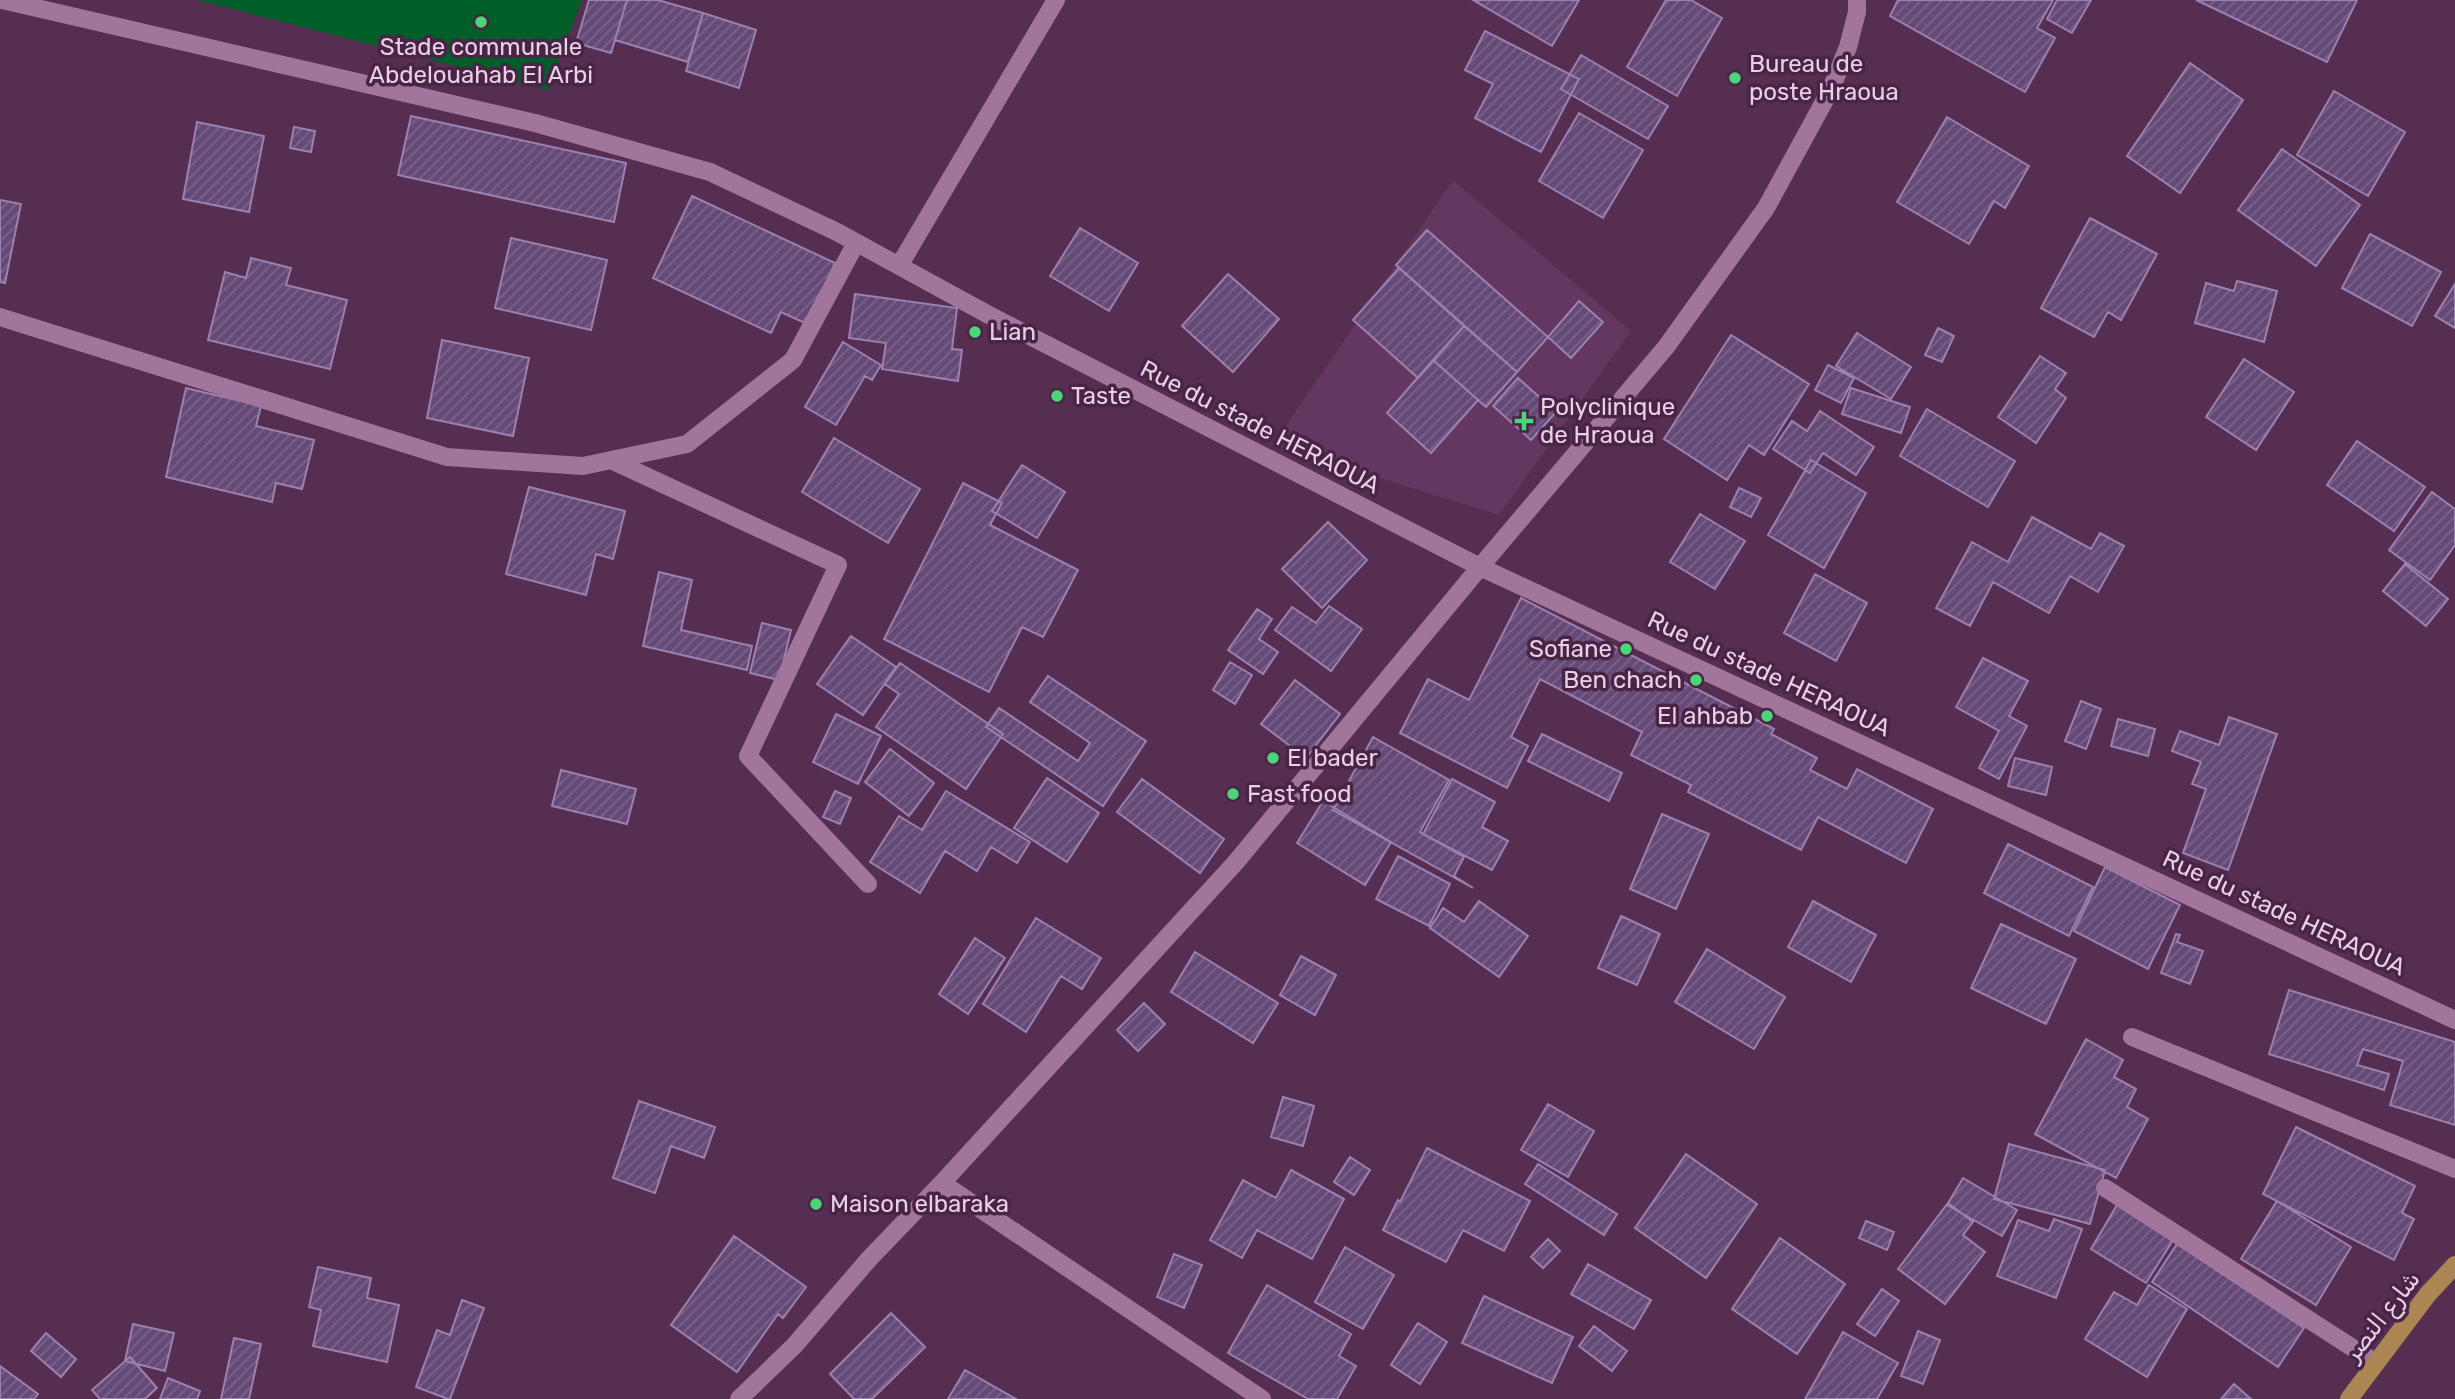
<svg xmlns="http://www.w3.org/2000/svg" width="2455" height="1399" font-family="Rubik,Vazirmatn,sans-serif">
  <defs>
    <pattern id="building-hatch" width="6" height="6" patternUnits="userSpaceOnUse" patternTransform="scale(1.75)"><rect width="6" height="6" fill="#654a77"/><path d="M-1 1l2-2M0 6l6-6M5 7l2-2" fill="none" stroke="#7b638a"/></pattern>
  </defs>
  <rect width="100%" height="100%" fill="#562e52"/>
  <!-- built -->
  <path fill="#643760" d="M1453,180L1631,331L1499,515L1273,445Z"/>
  <!-- grass -->
  <path fill="#005e29" d="M198,0H582L548,90Z"/>
  <!-- building -->
  <path fill="url(#building-hatch)" stroke="#9c80b0" stroke-width="2" d="M589,0H627L611,53L576,43Z
    M627,0H658L703,13L688,62L615,40Z
    M1473,0H1579L1552,46Z
    M1666,0H1691L1722,18L1677,96L1627,67Z
    M1898,0H2053L2037,28L2055,38L2025,92L1890,16Z
    M2057,0H2091L2072,33L2047,19Z
    M2196,0H2357L2327,62Z
    M703,13L756,30L739,88L686,71Z
    M1485,31L1579,79L1541,152L1475,118L1493,84L1465,70Z
    M1581,55L1668,106L1648,139L1561,89Z
    M2190,63L2243,100L2180,193L2127,156Z
    M2334,91L2405,132L2368,196L2297,155Z
    M1579,113L1643,150L1603,218L1539,181Z
    M411,116L626,163L614,222L398,175Z
    M1947,117L2029,166L2005,208L1994,201L1969,244L1897,202Z
    M197,122L264,136L249,212L183,199Z
    M294,127L315,131L311,152L290,148Z
    M2282,149L2360,205L2316,266L2238,210Z
    M692,196L835,263L807,324L781,312L771,333L653,278Z
    M0,200L21,204L5,283L0,282Z
    M2090,218L2157,254L2121,320L2108,312L2094,337L2041,308Z
    M1080,228L1138,263L1109,311L1050,276Z
    M1427,230L1548,337L1517,372L1396,265Z
    M2370,234L2441,272L2412,326L2342,288Z
    M511,238L607,260L591,330L495,308Z
    M251,258L291,268L286,285L347,300L330,369L208,340L225,272L246,278Z
    M1399,268L1464,326L1418,378L1353,320Z
    M1228,274L1279,319L1233,372L1182,326Z
    M2237,281L2277,291L2264,342L2195,323L2206,283L2234,291Z
    M2455,284V328L2435,316Z
    M855,294L957,308L952,349L962,350L958,381L882,369L886,343L849,338Z
    M1579,301L1603,322L1571,358L1548,337Z
    M1464,326L1517,372L1486,407L1433,360Z
    M1938,328L1954,336L1942,362L1925,355Z
    M1857,333L1911,367L1891,399L1836,366Z
    M1731,335L1809,384L1764,455L1749,445L1727,480L1664,439Z
    M442,340L529,358L513,436L427,418Z
    M843,342L881,365L872,380L865,376L836,425L805,407Z
    M2040,356L2066,373L2055,389L2066,398L2036,443L1998,417Z
    M2244,359L2294,392L2256,450L2206,417Z
    M1433,360L1478,400L1431,453L1387,413Z
    M1828,365L1854,378L1841,403L1815,390Z
    M1518,378L1556,412L1531,440L1493,406Z
    M186,388L261,406L256,426L314,440L302,489L276,483L272,502L166,477Z
    M1851,388L1910,407L1901,433L1842,414Z
    M1927,409L2015,461L1988,507L1900,456Z
    M1820,411L1874,447L1856,475L1823,453L1810,473L1773,449L1792,421L1807,431Z
    M834,438L920,489L888,543L802,492Z
    M2357,441L2425,487L2394,531L2327,485Z
    M1811,460L1866,493L1824,568L1768,535Z
    M1022,465L1065,492L1037,538L992,511Z
    M963,483L1002,503L990,525L1078,570L1043,637L1022,627L989,692L884,639Z
    M529,487L625,511L613,559L596,554L586,595L506,574Z
    M1739,488L1761,498L1751,517L1730,507Z
    M2432,492L2455,509V545L2430,580L2389,550Z
    M1700,514L1745,541L1715,589L1670,562Z
    M2032,517L2091,549L2100,533L2124,546L2098,592L2070,576L2049,613L1993,582L1970,626L1936,608L1972,542L2008,562Z
    M1328,522L1367,560L1322,608L1282,569Z
    M2405,564L2448,599L2426,626L2383,591Z
    M659,572L692,580L681,630L752,646L747,670L643,646Z
    M1815,574L1867,603L1836,661L1784,633Z
    M1521,598L1774,729L1771,734L1817,758L1810,770L1847,789L1857,769L1933,809L1906,863L1818,817L1801,850L1688,792L1691,785L1631,755L1642,732L1540,679L1511,737L1528,746L1507,788L1400,733L1428,679L1469,700Z
    M1329,606L1362,629L1331,671L1275,630L1292,607L1316,623Z
    M1257,609L1272,619L1259,639L1278,652L1263,674L1228,650Z
    M762,623L791,630L779,680L750,673Z
    M851,636L896,667L863,715L817,684Z
    M1983,658L2028,681L2009,716L2027,726L1999,779L1979,768L1999,731L1956,707Z
    M1230,662L1252,675L1235,704L1213,690Z
    M900,663L1003,734L966,789L876,727L899,694L885,684Z
    M1048,676L1146,741L1103,806L986,727L999,708L1078,761L1090,743L1030,702Z
    M1295,680L1340,714L1306,758L1261,724Z
    M2081,701L2101,709L2086,749L2065,741Z
    M836,714L881,736L858,784L813,762Z
    M2229,717L2277,734L2228,870L2183,853L2206,789L2192,784L2201,762L2172,751L2180,731L2219,745Z
    M2118,719L2155,729L2148,756L2111,746Z
    M1542,734L1622,773L1609,801L1528,761Z
    M1373,737L1449,780L1420,832L1464,857L1454,876L1473,888L1333,810Z
    M890,749L934,783L909,816L865,782Z
    M2015,758L2052,767L2046,795L2008,786Z
    M561,770L636,789L627,824L552,806Z
    M1047,778L1099,813L1067,862L1014,828Z
    M1142,779L1224,839L1200,873L1117,812Z
    M1452,779L1495,802L1482,827L1508,841L1492,870L1423,834Z
    M835,791L851,798L840,824L823,817Z
    M946,791L1030,842L1017,863L991,847L977,871L945,851L920,893L870,862L899,816L922,830Z
    M1323,801L1391,842L1365,885L1297,843Z
    M1662,814L1709,834L1676,909L1630,889Z
    M2008,844L2093,887L2069,936L1984,893Z
    M1398,856L1450,884L1429,926L1376,899Z
    M2105,867L2180,905L2148,969L2074,931Z
    M1479,901L1528,936L1499,977L1430,928L1443,908L1464,922Z
    M1813,901L1876,935L1851,982L1788,947Z
    M1621,916L1660,934L1637,985L1598,968Z
    M1036,918L1101,958L1082,989L1061,976L1026,1032L983,1004Z
    M2001,924L2076,959L2046,1024L1971,988Z
    M2176,934L2180,935L2177,942L2203,951L2190,984L2161,973Z
    M975,938L1005,958L968,1014L939,994Z
    M1707,949L1785,997L1754,1049L1675,1002Z
    M1195,952L1278,1003L1253,1043L1171,992Z
    M1301,956L1336,975L1315,1015L1280,995Z
    M2289,990L2455,1042V1125L2390,1105L2403,1061L2363,1049L2357,1065L2389,1074L2384,1090L2269,1054Z
    M1144,1003L1165,1024L1138,1051L1117,1030Z
    M2086,1039L2123,1060L2114,1077L2136,1089L2127,1107L2148,1119L2116,1178L2035,1134Z
    M1283,1097L1314,1106L1303,1146L1271,1137Z
    M639,1101L715,1127L704,1158L671,1146L655,1193L613,1178Z
    M1548,1104L1594,1131L1568,1177L1521,1150Z
    M2296,1127L2415,1186L2402,1213L2414,1219L2394,1260L2263,1194Z
    M2009,1144L2105,1170L2090,1224L1994,1199Z
    M1427,1148L1530,1201L1504,1251L1463,1230L1446,1262L1383,1230L1398,1200L1400,1202Z
    M1686,1154L1757,1204L1706,1278L1635,1228Z
    M1350,1157L1370,1170L1354,1195L1334,1182Z
    M1538,1164L1617,1214L1604,1235L1525,1184Z
    M1291,1170L1344,1199L1312,1259L1257,1230L1242,1258L1210,1240L1243,1180L1276,1198Z
    M1963,1178L2017,1210L2002,1236L1947,1205Z
    M2277,1201L2351,1247L2316,1305L2241,1259Z
    M1948,1203L1973,1222L1963,1235L1985,1252L1945,1304L1898,1269Z
    M2117,1205L2173,1240L2146,1283L2091,1249Z
    M2054,1219L2082,1229L2056,1298L1997,1276L2018,1220L2049,1231Z
    M1866,1221L1894,1232L1887,1250L1859,1238Z
    M734,1236L806,1287L783,1318L778,1314L737,1372L671,1325Z
    M1780,1238L1845,1284L1797,1354L1732,1309Z
    M1548,1239L1560,1251L1543,1268L1531,1257Z
    M2177,1244L2304,1328L2278,1367L2152,1282Z
    M1345,1247L1394,1275L1363,1329L1315,1302Z
    M1174,1254L1202,1265L1184,1308L1157,1297Z
    M1588,1264L1651,1300L1634,1329L1571,1294Z
    M318,1267L371,1278L367,1298L399,1305L387,1362L313,1346L321,1310L309,1307Z
    M1267,1285L1351,1334L1339,1356L1356,1366L1337,1399H1308L1228,1353Z
    M2149,1285L2187,1309L2147,1377L2085,1339L2114,1292L2137,1305Z
    M1882,1289L1899,1301L1875,1336L1857,1324Z
    M1484,1296L1573,1337L1552,1383L1462,1343Z
    M462,1300L484,1308L450,1399H448L416,1387L437,1330L450,1335Z
    M891,1313L925,1347L872,1399H854L830,1374Z
    M1418,1323L1447,1342L1420,1384L1391,1365Z
    M133,1324L174,1333L165,1371L125,1361Z
    M1594,1326L1627,1351L1612,1371L1579,1346Z
    M1918,1331L1940,1340L1923,1384L1901,1376Z
    M1843,1332L1898,1363L1877,1399H1805Z
    M46,1333L76,1359L61,1377L31,1351Z
    M234,1338L261,1344L249,1399H221Z
    M130,1357L157,1388L145,1399H100L92,1390Z
    M0,1366L38,1394L34,1399H0Z
    M965,1370L1016,1399H948Z
    M168,1378L200,1391L197,1399H160Z
    M2234,1384L2251,1399H2221Z"/>
  <g fill="none" stroke-linecap="round" stroke-linejoin="round">
    <!-- minor -->
    <path stroke="#a1759c" stroke-width="18" d="M2,0L535,123L710,172L837,232L989,315L1480,567L2455,1020
      M899,266L1056,0
      M0,317L447,457L583,466L687,444L793,360L856,243
      M611,460L838,565L748,756L868,884
      M2132,1037L2455,1169
      M942,1183L1262,1399
      M2105,1188L2376,1363
      M739,1399L794,1346L869,1259L942,1183L1236,862L1480,567L1666,347L1766,208L1831,89L1848,47L1857,12V0"/>
    <!-- major -->
    <path stroke="#ac8652" stroke-width="18" d="M2349,1399L2428,1294L2455,1265"/>
  </g>
  <!-- markers -->
  <g fill="#4ad677" stroke="#4a2447" stroke-width="2.5">
    <circle cx="481" cy="22" r="7"/>
    <circle cx="1735" cy="78" r="7"/>
    <circle cx="975" cy="332" r="7"/>
    <circle cx="1057" cy="396" r="7"/>
    <path d="M1520.5 410.5h7v7h7v7h-7v7h-7v-7h-7v-7h7z"/>
    <circle cx="1626" cy="649" r="7"/>
    <circle cx="1696" cy="680" r="7"/>
    <circle cx="1767" cy="716" r="7"/>
    <circle cx="1273" cy="758" r="7"/>
    <circle cx="1233" cy="794" r="7"/>
    <circle cx="816" cy="1204" r="7"/>
  </g>
  <g text-anchor="middle" stroke-width="7" stroke-linejoin="round" paint-order="stroke">
    <!-- poi labels -->
    <g font-size="24" fill="#e8d0e5" stroke="#4a2447" text-anchor="start">
      <text x="481" y="55" text-anchor="middle">Stade communale<tspan x="481" dy="28">Abdelouahab El Arbi</tspan></text>
      <text x="1749" y="72">Bureau de<tspan x="1749" dy="28">poste Hraoua</tspan></text>
      <text x="989" y="340">Lian</text>
      <text x="1071" y="404">Taste</text>
      <text x="1540" y="415">Polyclinique<tspan x="1540" dy="28">de Hraoua</tspan></text>
      <text x="1612" y="657" text-anchor="end">Sofiane</text>
      <text x="1682" y="688" text-anchor="end">Ben chach</text>
      <text x="1753" y="724" text-anchor="end">El ahbab</text>
      <text x="1287" y="766">El bader</text>
      <text x="1247" y="802">Fast food</text>
      <text x="830" y="1212">Maison elbaraka</text>
    </g>
    <!-- street labels -->
    <g font-size="24" fill="#e8d0e5" stroke="#4a2447">
      <text transform="translate(1260 427) rotate(27)" y="8">Rue du stade HERAOUA</text>
      <text transform="translate(1769 674) rotate(25)" y="8">Rue du stade HERAOUA</text>
      <text transform="translate(2284 913) rotate(25)" y="8">Rue du stade HERAOUA</text>
      <text transform="translate(2382 1316) rotate(-52)" y="8">شارع النصر</text>
    </g>
  </g>
</svg>
